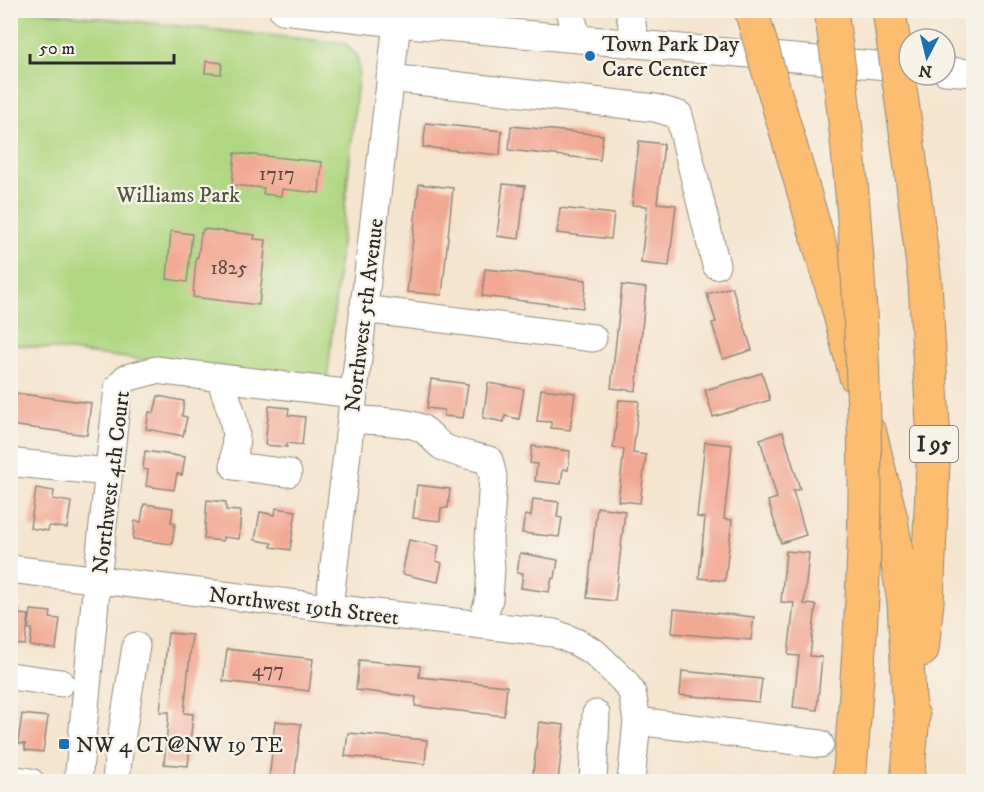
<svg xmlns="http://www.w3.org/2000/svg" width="984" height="792" font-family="'IM FELL DW Pica',serif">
  <rect width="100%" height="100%" fill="#f7f3e8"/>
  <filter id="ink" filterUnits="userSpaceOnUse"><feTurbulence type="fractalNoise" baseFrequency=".0167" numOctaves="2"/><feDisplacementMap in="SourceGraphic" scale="12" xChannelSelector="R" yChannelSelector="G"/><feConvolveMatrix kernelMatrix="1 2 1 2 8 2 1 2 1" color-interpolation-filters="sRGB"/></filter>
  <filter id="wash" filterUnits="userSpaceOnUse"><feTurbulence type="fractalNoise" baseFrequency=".008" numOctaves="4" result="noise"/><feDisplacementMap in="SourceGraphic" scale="24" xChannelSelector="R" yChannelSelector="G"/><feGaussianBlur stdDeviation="1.35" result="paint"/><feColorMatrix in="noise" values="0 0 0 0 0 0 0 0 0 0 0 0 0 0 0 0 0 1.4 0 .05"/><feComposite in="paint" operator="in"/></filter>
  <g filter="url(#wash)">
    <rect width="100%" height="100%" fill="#f5e4ce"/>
    <!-- green -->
    <path fill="#afd781" stroke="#6d8156" stroke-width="1.5" d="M11,11H35L344,43L357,55L359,69L327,382L11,344Z"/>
    <g id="blocks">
      <!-- building -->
      <path fill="#f2a994" d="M206,61L222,63L221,74L205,73Z
        M426,123L502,131L500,155L423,147Z
        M511,126L603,135L600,160L509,150Z
        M639,141L664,144L657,203L676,205L669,266L641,263L647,206L632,205Z
        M235,153L322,162L319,193L282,189L281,196L263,194L264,188L232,185Z
        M419,184L453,188L442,295L407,292Z
        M503,184L525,186L519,239L497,236Z
        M560,208L614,214L611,239L557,233Z
        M203,229L255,235L254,239L266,240L259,305L193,297L196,257H198L201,233H202Z
        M171,231L192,234L187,282L167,279Z
        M485,269L586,280L583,308L482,296Z
        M622,285L646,288L636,391L611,388Z
        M732,287L752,350L723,359L712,323L716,322L707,294Z
        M762,373L770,400L713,417L705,390Z
        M431,379L468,384L463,418L444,416V410L427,408Z
        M488,383L524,389L519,419L505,416L504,422L483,418Z
        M541,389L575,393L570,430L551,428V422L537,421Z
        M14,393L91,403L87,435L10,425Z
        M158,396L184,401L182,416L187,417L183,436L146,429L149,412L154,413Z
        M619,400L639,401L633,453L646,455L640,503L618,501L624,449L613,448Z
        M269,406L289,408L288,415L305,417L302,445L287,443V447L265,445Z
        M783,432L800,489L793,491L806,535L781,543L768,501L777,498L760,439Z
        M705,442L732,445L724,519L732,520L725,581L699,578L705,518L697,517Z
        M532,446L570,451L568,470L563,469L561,484L535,481L537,464L530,463Z
        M145,451L185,457L182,475L177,474L174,490L146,486L148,470L143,469Z
        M417,485L450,489L448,508H441L440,521L413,518Z
        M36,488L54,491L53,499L71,502L67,528L49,526L48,531L30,528Z
        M533,499L559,502L557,517L562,518L559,537L522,533L525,515L531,516Z
        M207,500L226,502V510L241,511L239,539L223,537V541L204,539Z
        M144,504L173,508L171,522L175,523L172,544L133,539L135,521L141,522Z
        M597,507L625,511L615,601L587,598Z
        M276,508L296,511L290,550L271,547L272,543L255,540L260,512L275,515Z
        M409,540L439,546L436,561L442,563L438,582L402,574Z
        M786,551L809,553L804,604L816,605L810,656L822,657L817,710L793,707L799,656L788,655L794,603L781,602Z
        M520,553L558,560L555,578H552L549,592L521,588L523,573H517Z
        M10,608L19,609V614L29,615L25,645L10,644Z
        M674,609L754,617L751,640L672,633Z
        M31,610L51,612L50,618L60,619L56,649L30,646L32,629H28Z
        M168,633L192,635L184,713L193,714L188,766L164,764L169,712H160Z
        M227,649L313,659L309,691L223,681Z
        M359,660L420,666L419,677L507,686L504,716L415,706L416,697L356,690Z
        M682,671L762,679L759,702L680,695Z
        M10,712H17L13,748H10Z
        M22,714L48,717L43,752L25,750V744L18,743Z
        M275,721L301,724L294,782H269Z
        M539,722L564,725L558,782H532Z
        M348,733L427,740L425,764L345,756Z"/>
    </g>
  </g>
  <g filter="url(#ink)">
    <use href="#blocks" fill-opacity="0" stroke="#90887c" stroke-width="1.5"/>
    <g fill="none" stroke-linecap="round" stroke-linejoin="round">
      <defs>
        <path id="minor" d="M283,10L397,23L909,68
          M570,10L577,38
          M629,10L636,44
          M945,71L974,73
          M390,78L655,108L679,115L716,265
          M363,309L593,338
          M220,378L232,414L236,435L234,466L288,473
          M351,419C369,421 406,421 421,428C430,433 435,442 443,447C456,454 474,456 489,460L493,476L489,542L491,568L489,599L481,625
          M10,460L16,463L109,472
          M10,569L329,608L554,633L576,642L594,652L623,680L632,692L637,721L631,782
          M329,608L397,23
          M10,676L61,683
          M637,721L820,744
          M10,779L31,782
          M78,782L97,580L118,388L126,378L156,370L353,394
          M116,782L118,759L136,646
          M593,782L596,714"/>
        <path id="highway" d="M781,114L839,311L856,377
          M909,152L925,282L934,441L927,602L922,650
          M870,433L891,519L904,602L911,736
          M907,782L913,716"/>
      </defs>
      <!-- minor casing -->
      <use href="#minor" stroke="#90887c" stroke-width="29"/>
      <!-- highway casing -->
      <use href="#highway" stroke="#90887c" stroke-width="35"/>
      <!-- minor -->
      <use href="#minor" stroke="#fff" stroke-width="27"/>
      <!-- highway -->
      <use href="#highway" stroke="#fcbd6f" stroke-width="33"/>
      <defs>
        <path id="highway-bridge" d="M751,10L781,114
          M831,10C854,168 864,328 865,486C865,585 857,683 849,782
          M889,10L909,152"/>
      </defs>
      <!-- highway-bridge casing -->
      <use href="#highway-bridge" stroke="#90887c" stroke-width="35" stroke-linecap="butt"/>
      <!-- highway-bridge -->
      <use href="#highway-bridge" stroke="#fcbd6f" stroke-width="33"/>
    </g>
  </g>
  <!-- markers -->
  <g fill="#1f6fb2" stroke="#f7f3e8" stroke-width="2">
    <circle cx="590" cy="56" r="6"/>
    <rect x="58" y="738" width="12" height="12" rx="3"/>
  </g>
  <g text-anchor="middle" stroke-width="4.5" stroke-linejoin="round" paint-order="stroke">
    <!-- number labels -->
    <g font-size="20" fill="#5d4a45">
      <text x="277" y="180">1717</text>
      <text x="229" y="274">1825</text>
      <text x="268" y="676">477</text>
    </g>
    <!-- shield labels -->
    <rect fill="#f7f3e8" stroke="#686764" stroke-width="1.5" x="910" y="426" width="48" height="36" rx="4.5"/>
    <g font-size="21" font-weight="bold" fill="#2b2b2b">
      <text x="934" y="451">I 95</text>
    </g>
    <!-- poi labels -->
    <g font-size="22" fill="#2b2b2b" stroke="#f7f3e8" text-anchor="start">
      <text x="602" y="51">Town Park Day<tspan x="602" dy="25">Care Center</tspan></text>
      <text x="76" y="752">NW 4 CT@NW 19 TE</text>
    </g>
    <!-- park labels -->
    <g font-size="22" fill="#4c5640" stroke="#f7f3e8">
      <text x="178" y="202">Williams Park</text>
    </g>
    <!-- street labels -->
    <g font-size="22" fill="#2b2b2b" stroke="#f7f3e8">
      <text transform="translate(363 315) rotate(-83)" y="8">Northwest 5th Avenue</text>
      <text transform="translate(110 482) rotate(-83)" y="8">Northwest 4th Court</text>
      <text transform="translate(304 605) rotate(7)" y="8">Northwest 19th Street</text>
    </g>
  </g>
  <!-- margin -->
  <rect width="984" height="792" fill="none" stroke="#f7f3e8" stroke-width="36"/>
  <!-- north arrow -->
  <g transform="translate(927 57) rotate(187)"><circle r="28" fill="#f7f3e8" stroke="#a5a39c" stroke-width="1.5"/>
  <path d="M0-4.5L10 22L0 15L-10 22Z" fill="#1f6fb2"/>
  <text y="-9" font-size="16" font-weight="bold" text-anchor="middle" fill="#2b2b2b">N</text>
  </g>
  <!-- scale -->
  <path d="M30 54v9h144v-9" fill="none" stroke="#2b2b2b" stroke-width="3"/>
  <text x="39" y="54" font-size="18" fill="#2b2b2b" stroke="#f7f3e8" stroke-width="4.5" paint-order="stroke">50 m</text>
</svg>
